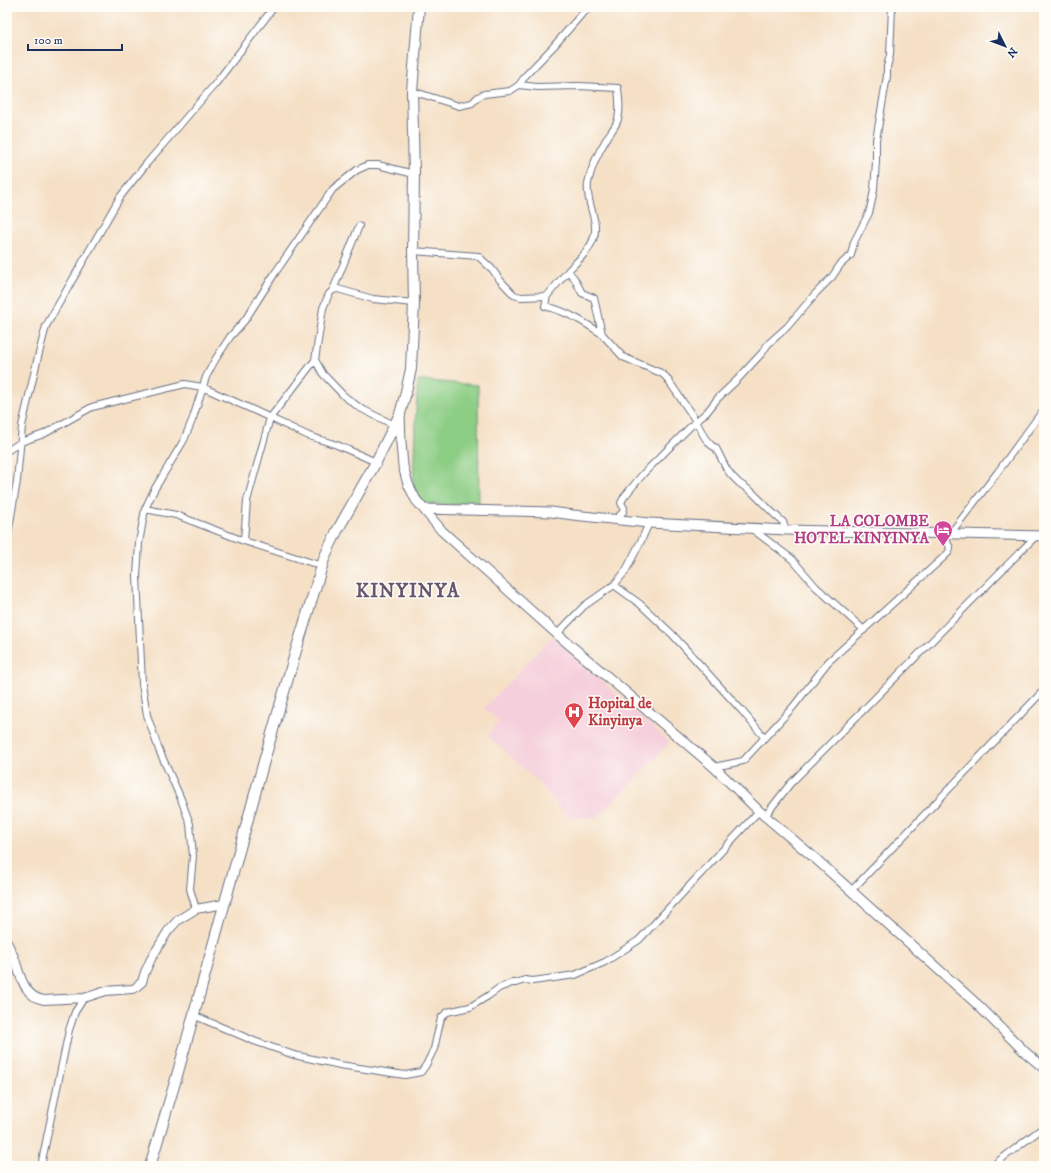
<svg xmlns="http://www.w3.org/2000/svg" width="1051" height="1173" font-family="'IM FELL DW Pica',serif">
  <rect width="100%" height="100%" fill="#fdfcf7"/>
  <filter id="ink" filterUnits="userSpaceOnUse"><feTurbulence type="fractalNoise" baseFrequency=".025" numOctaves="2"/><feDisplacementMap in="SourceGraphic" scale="8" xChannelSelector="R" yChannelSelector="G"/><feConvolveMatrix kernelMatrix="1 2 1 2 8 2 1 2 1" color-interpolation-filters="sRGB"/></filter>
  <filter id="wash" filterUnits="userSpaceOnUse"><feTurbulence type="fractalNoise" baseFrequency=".012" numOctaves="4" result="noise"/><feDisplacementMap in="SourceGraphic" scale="16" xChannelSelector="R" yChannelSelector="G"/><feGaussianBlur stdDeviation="0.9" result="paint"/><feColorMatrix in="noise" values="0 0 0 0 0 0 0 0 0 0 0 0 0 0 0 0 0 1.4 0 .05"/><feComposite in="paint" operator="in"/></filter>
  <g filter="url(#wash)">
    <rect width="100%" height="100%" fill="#f5e0c6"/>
    <!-- built -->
    <path fill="#f5cfdb" d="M553,636L670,743L598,817L569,818L536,780L487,735L499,722L484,708Z"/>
    <!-- green -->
    <path fill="#8ccd84" stroke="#547e71" d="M418,380L478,385L479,505L425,504L413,490L415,424Z"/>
  </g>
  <g filter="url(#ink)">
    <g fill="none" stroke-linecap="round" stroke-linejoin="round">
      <defs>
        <path id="minor" d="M519,85L537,87L579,86L618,88C619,99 621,112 617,122C615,127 610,133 607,138C599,151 591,168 588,183C585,202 599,219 594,237C590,251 577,261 568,271L574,278L582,293L594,298L602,334L623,357L661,373L666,377L696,421L705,438L711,445L716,448L726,468L731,475L739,483L752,492L773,513L783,522L786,530
          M412,91L459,106L472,103L478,97L484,94L510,91L519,85L526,75L553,47L581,15L591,7
          M413,251L478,256L492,269L500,280L514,295L521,297L547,296
          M568,271L547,296L545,306C566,311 584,322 602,334
          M333,290L359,226
          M315,360L323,374L344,396L360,408L394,425
          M7,451L21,442L44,434L92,407L185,384L202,387L249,408L309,436L337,445L376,462
          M145,509L176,515L244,541L322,566
          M616,519L623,512L624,508L621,503L624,497L643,474L691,426L707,412L718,398L737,380L762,353L768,344L787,327L816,293L832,277L840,265L851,255L854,242L869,213L871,205L874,189L876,162V140L887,76V67L890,55L892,7
          M752,529L792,559L816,587L864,630
          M950,534L997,473L1044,409
          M7,540L17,481L22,426L37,361L46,326L120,197L147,163L216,83L274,7
          M244,541L247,501L270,418L315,360L323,308L329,294L333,290L338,289L373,299L414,303
          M614,585L640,604L672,634L743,712L764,737
          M557,634L584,606L614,585L625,572L641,541L649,523
          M714,767L743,761L793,707L828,662L945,556L949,552L950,548L943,533
          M765,816L790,784L1036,536
          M851,891L1044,690
          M196,909L190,889L193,856L190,824L181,799L159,750L147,715L142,684L137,576L139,543L145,509L154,490L184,440L193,418L206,377L215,360L230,337L245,320L275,273L333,189L357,170L368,165H378L414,174
          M193,1015L254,1041L294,1055L340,1065L405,1075L421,1072L426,1065L434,1049L441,1018L447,1012L470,1007L488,996L499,988L512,983H516L525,980L533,981L575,975L605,962L639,940L759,811
          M41,1166L69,1030L75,1012L84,998
          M992,1166L1044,1127"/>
        <path id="tertiary" d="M7,942C9,947 12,952 14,957C20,973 23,997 44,1000L84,998L106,991L132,989L135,988L142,982L145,972L151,959L168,931L178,920L196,909L224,904"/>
        <path id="secondary" d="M400,414L401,443L403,466L408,484L416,500L442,531L557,634L714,767L759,811L817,860L979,1006L1026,1053L1044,1068
          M424,509L551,512L573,515L649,523L786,530L1044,536"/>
        <path id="primary" d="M150,1166L176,1079L264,761L295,654L325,556L337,531L376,462L400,414L405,396L411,369L414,303L413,251L414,174L412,91L419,7"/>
      </defs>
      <!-- minor casing -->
      <use href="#minor" stroke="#676d82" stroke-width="8"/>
      <!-- tertiary casing -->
      <use href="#tertiary" stroke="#676d82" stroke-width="10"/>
      <!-- secondary casing -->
      <use href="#secondary" stroke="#676d82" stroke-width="11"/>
      <!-- primary casing -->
      <use href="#primary" stroke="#676d82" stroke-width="12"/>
      <!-- minor -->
      <use href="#minor" stroke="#fff" stroke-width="6"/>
      <!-- tertiary -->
      <use href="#tertiary" stroke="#fff" stroke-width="8"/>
      <!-- secondary -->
      <use href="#secondary" stroke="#fff" stroke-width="9"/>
      <!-- primary -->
      <use href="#primary" stroke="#fff" stroke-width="10"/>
    </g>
  </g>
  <!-- icons -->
  <defs>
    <symbol id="hotel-pin" viewBox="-11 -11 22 30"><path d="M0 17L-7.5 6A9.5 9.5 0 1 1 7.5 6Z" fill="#d1479c" stroke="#fdfcf7"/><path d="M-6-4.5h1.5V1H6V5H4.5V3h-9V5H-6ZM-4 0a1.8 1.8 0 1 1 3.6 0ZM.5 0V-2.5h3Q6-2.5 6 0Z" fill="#fff"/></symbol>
    <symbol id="hospital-pin" viewBox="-11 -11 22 30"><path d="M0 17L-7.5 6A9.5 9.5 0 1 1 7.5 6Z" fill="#e0444e" stroke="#fdfcf7"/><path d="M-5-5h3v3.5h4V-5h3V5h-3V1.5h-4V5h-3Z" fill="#fff"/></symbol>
  </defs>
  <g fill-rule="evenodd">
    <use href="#hotel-pin" x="932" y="519" width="22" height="30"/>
    <use href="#hospital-pin" x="563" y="701" width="22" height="30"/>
  </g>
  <g text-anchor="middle" stroke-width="3" stroke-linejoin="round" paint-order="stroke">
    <!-- hotel labels -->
    <g font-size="15" font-weight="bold" fill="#b23c85" stroke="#fdfcf7" text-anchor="end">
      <text x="929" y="526">LA COLOMBE<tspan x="929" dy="17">HOTEL KINYINYA</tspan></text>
    </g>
    <!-- health labels -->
    <g font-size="15" font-weight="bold" fill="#be3a42" stroke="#fdfcf7" text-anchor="start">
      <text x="588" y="708">Hopital de<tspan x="588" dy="17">Kinyinya</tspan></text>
    </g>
    <!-- district labels -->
    <g font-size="19" font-weight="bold" letter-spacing="1" fill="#67566f" stroke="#fdfcf7">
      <text x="408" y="597">KINYINYA</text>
    </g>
  </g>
  <!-- margin -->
  <rect width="1051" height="1173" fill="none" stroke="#fdfcf7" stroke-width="24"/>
  <!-- north arrow -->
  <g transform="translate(1005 46) rotate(132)" stroke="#fdfcf7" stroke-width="3" paint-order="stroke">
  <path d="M0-3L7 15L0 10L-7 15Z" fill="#1b2f5e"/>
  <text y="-6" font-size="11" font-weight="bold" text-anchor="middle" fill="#1b2f5e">N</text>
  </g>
  <!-- scale -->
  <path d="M28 44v6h94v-6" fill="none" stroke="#1b2f5e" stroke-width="2"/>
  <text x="34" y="44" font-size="12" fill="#1b2f5e" stroke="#fdfcf7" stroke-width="3" paint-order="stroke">100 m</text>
</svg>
